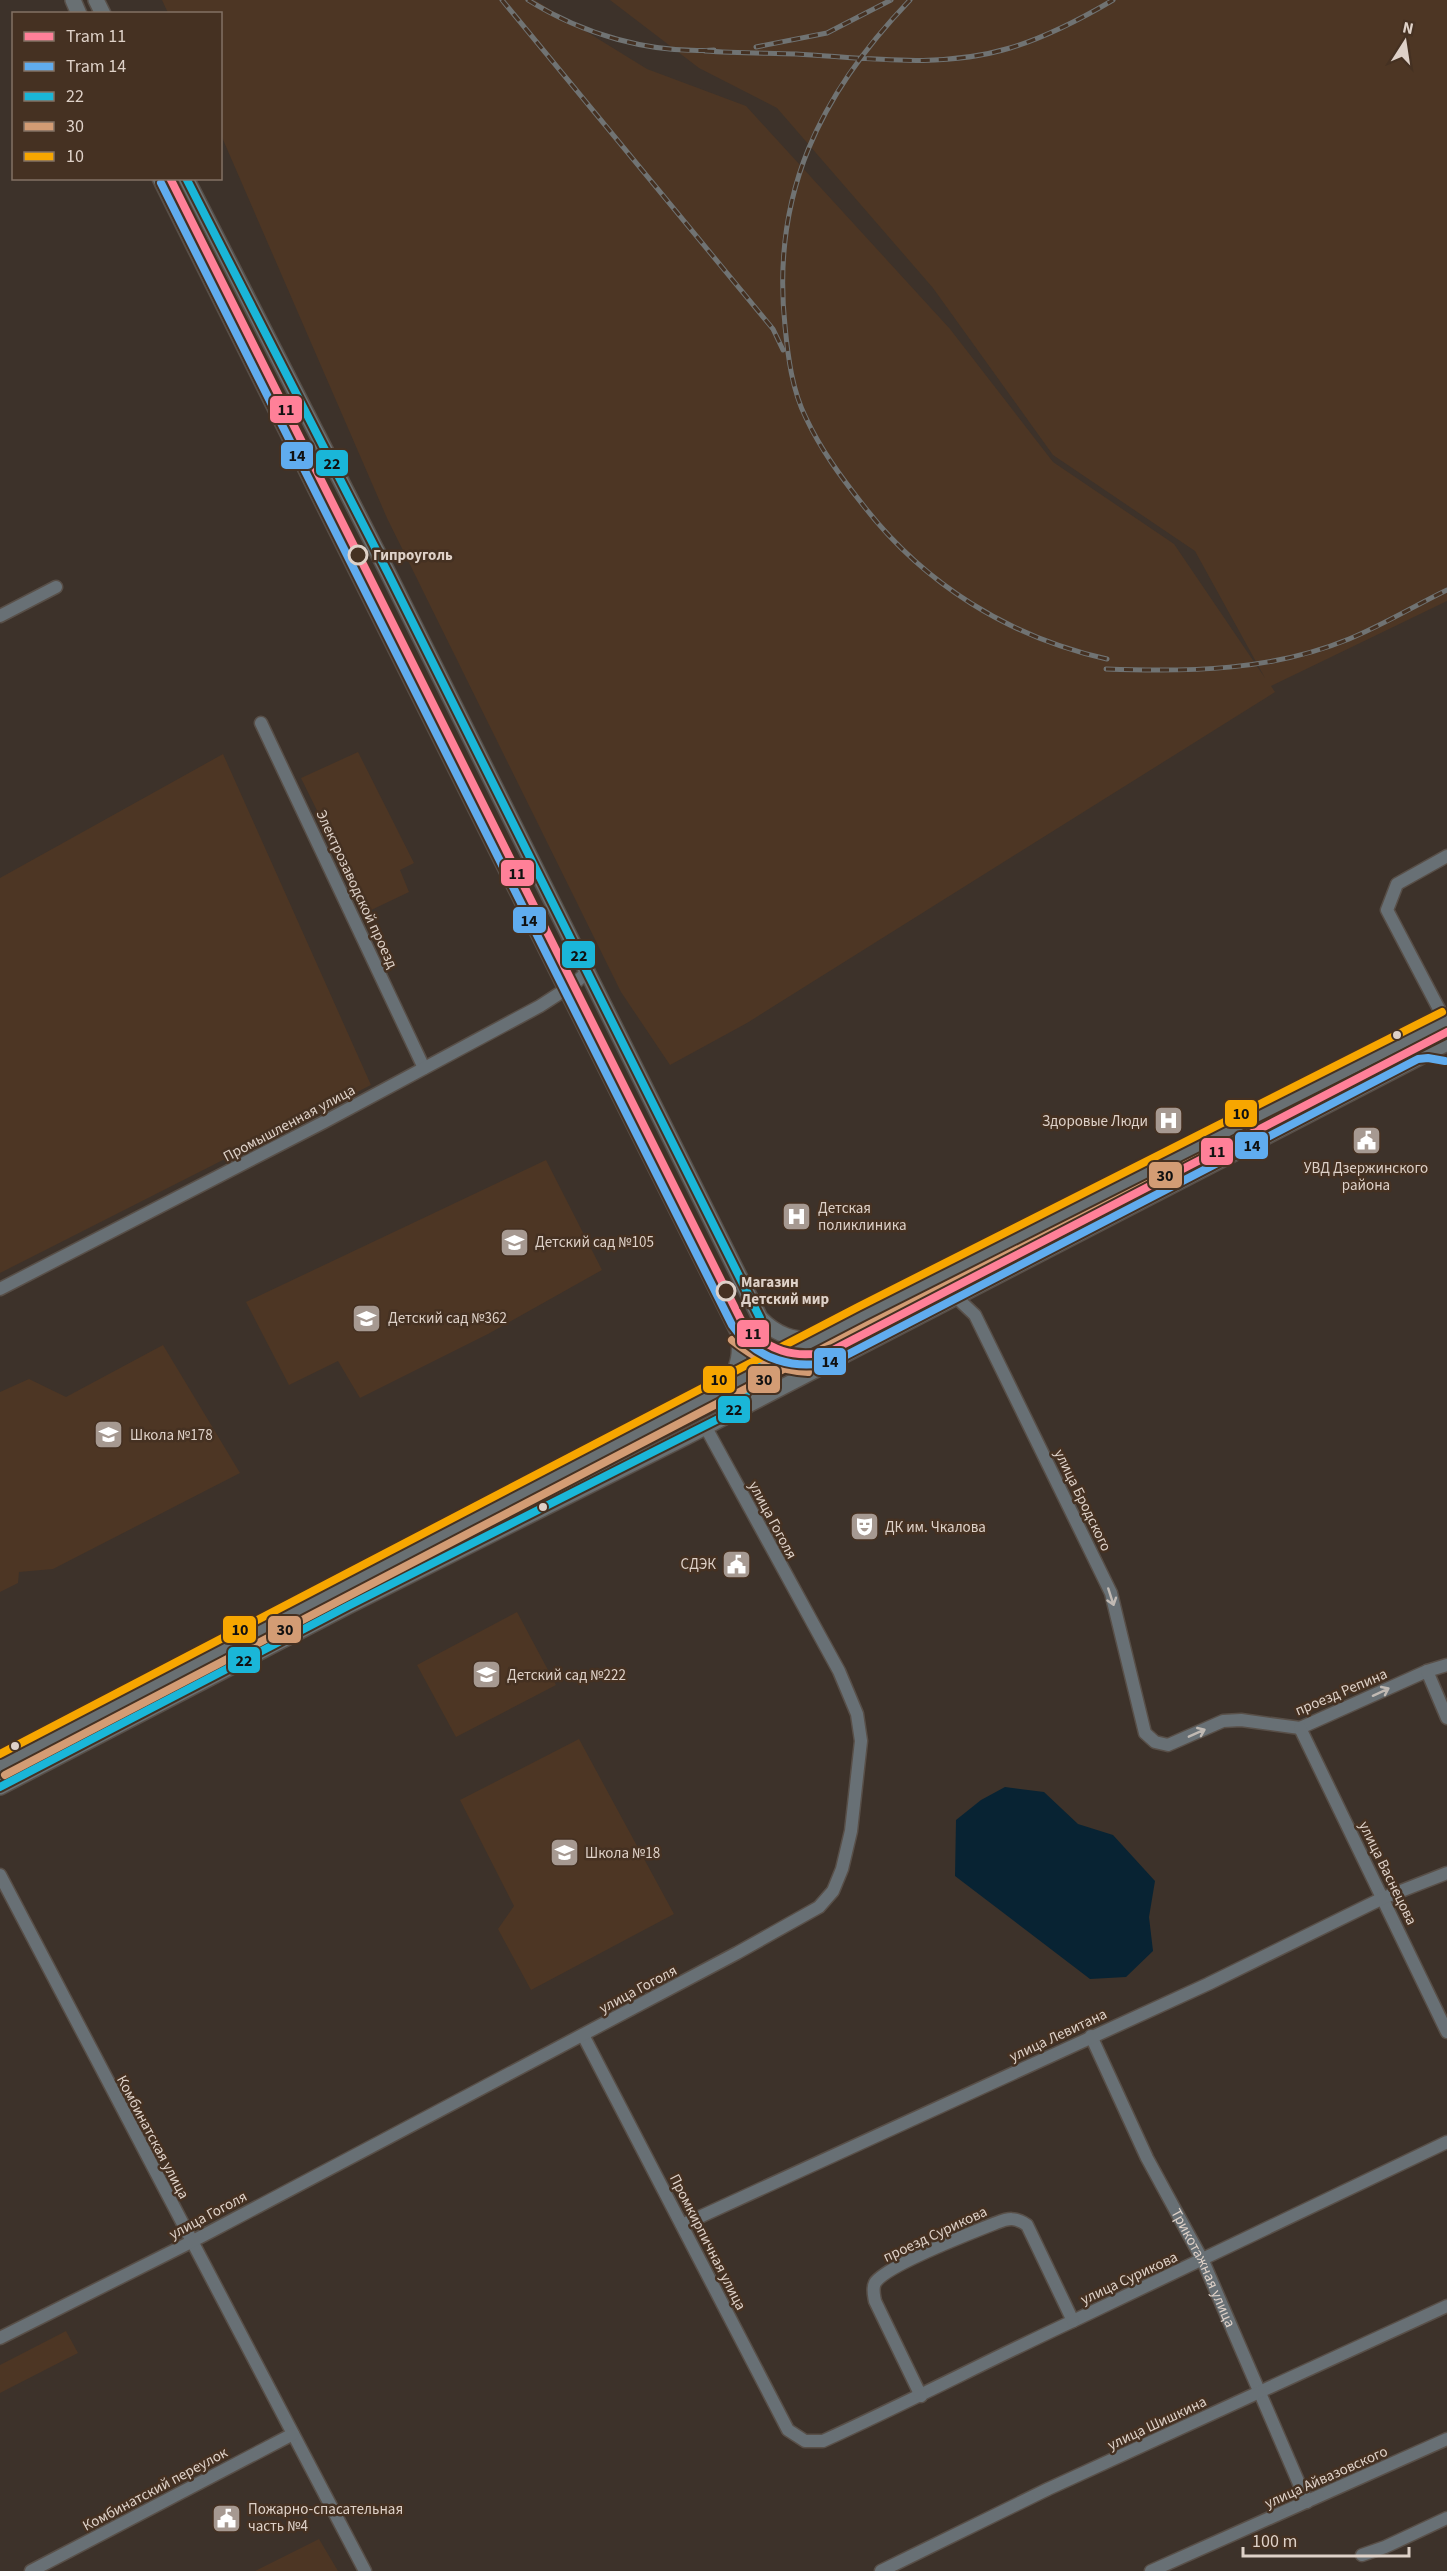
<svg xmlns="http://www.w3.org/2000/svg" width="1447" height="2571" font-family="'Source Sans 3',sans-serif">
  <rect width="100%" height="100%" fill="#3d322a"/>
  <!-- built -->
  <path fill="#4d3624" d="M162,0H535L647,69L746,106L950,329L1053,462L1174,544L1265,678L1195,551L1053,455L933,288L777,108L699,68L610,0H1447V601L1271,686L1275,692L747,1023L670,1065L621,992L387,518L221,135L220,14L168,13Z
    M358,752L414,863L400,870L409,892L367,912L301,778Z
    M223,754L371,1085L0,1273V878Z
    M546,1160L602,1270L488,1334L360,1398L338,1361L289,1385L246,1302Z
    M163,1345L240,1473L53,1569L19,1572L18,1583L0,1592V1392L29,1379L66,1397Z
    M517,1612L556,1685L456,1737L417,1665Z
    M579,1739L674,1914L531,1990L498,1929L514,1906L460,1800Z
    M66,2331L78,2353L0,2393V2365Z
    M319,2539L338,2571H255Z"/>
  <!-- water -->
  <path fill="#082333" d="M1005,1787L1044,1792L1078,1824L1113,1835L1155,1881L1149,1917L1153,1951L1126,1977L1090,1979L955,1876L956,1820L981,1800Z"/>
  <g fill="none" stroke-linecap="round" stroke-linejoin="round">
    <defs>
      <g id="minor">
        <path d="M0,616L56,587"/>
        <path d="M261,723L424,1068"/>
        <path d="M1437,1026L1439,1009L1387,910L1397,884L1447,856"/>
        <path d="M0,1289L324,1122L540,1006L574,984L586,973"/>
        <path d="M956,1297L975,1315L1111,1593L1145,1733L1155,1742L1168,1745L1223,1721L1241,1720L1300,1728L1427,1671L1447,1665"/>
        <path d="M1427,1671L1447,1718"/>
        <path d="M1300,1728L1447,2032"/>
        <path d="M0,1875L365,2571"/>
        <path d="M583,2035L788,2430L805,2441H823C907,2403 989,2360 1073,2321C1198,2261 1323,2202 1447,2142"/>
        <path id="s1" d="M1091,2036L1147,2158L1203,2261L1307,2502"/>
        <path d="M682,2225L1208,1984L1383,1898L1447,1873"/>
        <path d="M0,2338L191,2242L737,1953L819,1907L833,1891L842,1869L851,1831L861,1741L857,1714L839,1671L705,1426"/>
        <path d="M921,2396L875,2301C874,2295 872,2289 875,2283C885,2266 973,2232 996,2223C1009,2218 1015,2217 1027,2225L1073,2321"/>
        <path d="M1362,2555L1385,2547L1447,2518"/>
        <path d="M31,2571L293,2434"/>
        <path d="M881,2571L1048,2489L1447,2306"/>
        <path d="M1151,2571L1447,2439"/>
      </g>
      <path id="major" d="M73,0L79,14
        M96,0L103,14
        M160,178L738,1332C742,1353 739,1371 724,1387
        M186,178L388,573L760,1318C776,1335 794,1341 817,1339
        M738,1332C764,1352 792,1366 826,1360
        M0,1766L863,1316L1447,1021
        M0,1787L348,1606L686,1437L1447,1043"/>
    </defs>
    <!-- minor casing -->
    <use href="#minor" stroke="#584f48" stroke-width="15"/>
    <!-- major casing -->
    <use href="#major" stroke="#584f48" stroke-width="18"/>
    <!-- minor -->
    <use href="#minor" stroke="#687075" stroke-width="12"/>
    <!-- major -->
    <use href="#major" stroke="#697073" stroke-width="15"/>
    <defs>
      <path id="rail" d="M502,0L773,329L783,350
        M528,0C582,34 650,54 714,50
        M910,0C820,94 771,194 785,326C788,357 792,390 806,418C821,450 841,477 863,505C924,584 1009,637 1107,659
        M756,47L827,33L891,0
        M705,51C736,53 766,53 796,54C868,58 940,69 1010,48C1046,37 1081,19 1113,0
        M1106,669C1189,672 1271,671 1349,639C1383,625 1414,606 1447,590"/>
    </defs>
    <!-- rail casing -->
    <use href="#rail" stroke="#707373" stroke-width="5"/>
    <!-- rail -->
    <use href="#rail" stroke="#453122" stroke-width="3" stroke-dasharray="9" stroke-linecap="butt"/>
    <defs>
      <path id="bus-1" d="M0,1787L348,1606L732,1412C760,1376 766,1364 760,1318L388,573L186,178"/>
      <path id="bus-2" d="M732,1340C755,1358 778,1371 808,1372
        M5,1775L868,1325L1447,1033"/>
      <path id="bus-3" d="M0,1754L858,1307L1442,1012"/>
    </defs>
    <!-- bus-1 casing -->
    <use href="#bus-1" stroke="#453122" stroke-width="12"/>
    <!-- bus-2 casing -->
    <use href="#bus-2" stroke="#453122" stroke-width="12"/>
    <!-- bus-3 casing -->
    <use href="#bus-3" stroke="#453122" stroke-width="12"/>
    <!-- bus-1 -->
    <use href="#bus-1" stroke="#1ab6d8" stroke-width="8"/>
    <!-- bus-2 -->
    <use href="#bus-2" stroke="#d39c74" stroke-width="8"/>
    <!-- bus-3 -->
    <use href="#bus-3" stroke="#f7a600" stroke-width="8"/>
    <defs>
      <path id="tram-1" d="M170,178L741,1320C764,1351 797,1361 833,1350L1447,1032"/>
      <path id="tram-2" d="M161,183L732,1325C756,1360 796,1372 837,1360L1418,1059L1428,1058L1445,1061"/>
    </defs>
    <!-- tram-1 casing -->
    <use href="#tram-1" stroke="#453122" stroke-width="12"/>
    <!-- tram-2 casing -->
    <use href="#tram-2" stroke="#453122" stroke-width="12"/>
    <!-- tram-1 -->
    <use href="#tram-1" stroke="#ff8098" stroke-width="8"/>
    <!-- tram-2 -->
    <use href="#tram-2" stroke="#60acee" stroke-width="8"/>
  </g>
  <!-- one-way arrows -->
  <defs><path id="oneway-shaft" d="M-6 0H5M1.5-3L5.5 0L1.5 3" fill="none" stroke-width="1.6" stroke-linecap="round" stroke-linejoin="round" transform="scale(1.5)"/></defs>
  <g stroke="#c0b9b3">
    <use href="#oneway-shaft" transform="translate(1111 1597) rotate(72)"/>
    <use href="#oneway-shaft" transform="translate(1381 1692) rotate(-25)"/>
    <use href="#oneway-shaft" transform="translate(1197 1733) rotate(-24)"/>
  </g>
  <!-- icons -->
  <defs>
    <symbol id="hospital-square" viewBox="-11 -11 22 22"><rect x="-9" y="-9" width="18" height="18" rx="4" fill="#a69991" stroke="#453122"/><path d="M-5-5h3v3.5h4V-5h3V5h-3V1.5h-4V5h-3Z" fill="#fff"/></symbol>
    <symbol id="civic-square" viewBox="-11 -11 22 22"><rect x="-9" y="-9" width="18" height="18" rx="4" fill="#a69991" stroke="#453122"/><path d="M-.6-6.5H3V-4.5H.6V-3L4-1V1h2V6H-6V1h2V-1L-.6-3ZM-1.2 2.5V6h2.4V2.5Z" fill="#fff"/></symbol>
    <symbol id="school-square" viewBox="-11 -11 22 22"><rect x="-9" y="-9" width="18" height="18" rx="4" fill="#a69991" stroke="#453122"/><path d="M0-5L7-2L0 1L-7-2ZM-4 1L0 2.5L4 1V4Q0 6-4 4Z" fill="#fff"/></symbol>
    <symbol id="theatre-square" viewBox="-11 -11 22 22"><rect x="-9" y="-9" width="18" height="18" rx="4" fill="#a69991" stroke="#453122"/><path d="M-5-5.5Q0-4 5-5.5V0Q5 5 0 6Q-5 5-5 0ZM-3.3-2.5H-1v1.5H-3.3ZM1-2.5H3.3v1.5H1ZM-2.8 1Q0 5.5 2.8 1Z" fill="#fff"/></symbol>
  </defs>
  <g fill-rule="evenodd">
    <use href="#hospital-square" x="1152" y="1104" width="33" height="33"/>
    <use href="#civic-square" x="1350" y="1124" width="33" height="33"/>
    <use href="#hospital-square" x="780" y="1200" width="33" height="33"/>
    <use href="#school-square" x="498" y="1226" width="33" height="33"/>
    <use href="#school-square" x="350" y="1302" width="33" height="33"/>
    <use href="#school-square" x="92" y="1418" width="33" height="33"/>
    <use href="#theatre-square" x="848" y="1510" width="33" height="33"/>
    <use href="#civic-square" x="720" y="1548" width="33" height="33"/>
    <use href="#school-square" x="470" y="1658" width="33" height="33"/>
    <use href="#school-square" x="548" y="1836" width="33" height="33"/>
    <use href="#civic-square" x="210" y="2502" width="33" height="33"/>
  </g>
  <!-- markers -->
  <g fill="#453122" stroke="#ded1c8" stroke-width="3">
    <circle cx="358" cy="555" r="9"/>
    <circle cx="726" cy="1291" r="9"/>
  </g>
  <g fill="#ded1c8" stroke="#453122" stroke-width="2">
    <circle cx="1397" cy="1035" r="5"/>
    <circle cx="543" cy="1507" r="5"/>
    <circle cx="15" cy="1746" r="5"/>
  </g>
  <g text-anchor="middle" stroke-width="5" stroke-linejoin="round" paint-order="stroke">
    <!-- stop labels -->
    <g font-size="15" font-weight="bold" fill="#ded1c8" stroke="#453122" text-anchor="start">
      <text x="373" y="560">Гипроуголь</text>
      <text x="741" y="1287">Магазин<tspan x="741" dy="17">Детский мир</tspan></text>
    </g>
    <!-- street labels -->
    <g font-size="15" fill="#ded1c8" stroke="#453122">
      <text transform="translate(357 889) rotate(65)" y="5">Электрозаводской проезд</text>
      <text transform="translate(289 1123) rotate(-28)" y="5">Промышленная улица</text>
      <text transform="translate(1083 1500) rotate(64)" y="5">улица Бродского</text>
      <text transform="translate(773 1520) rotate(62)" y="5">улица Гоголя</text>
      <text transform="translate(1341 1692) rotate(-23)" y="5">проезд Репина</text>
      <text transform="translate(1388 1873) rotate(64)" y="5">улица Васнецова</text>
      <text transform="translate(638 1989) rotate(-28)" y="5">улица Гоголя</text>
      <text transform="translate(1058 2035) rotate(-25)" y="5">улица Левитана</text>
      <text transform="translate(153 2137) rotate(62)" y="5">Комбинатская улица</text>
      <text transform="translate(208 2215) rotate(-28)" y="5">улица Гоголя</text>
      <text transform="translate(935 2234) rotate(-25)" y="5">проезд Сурикова</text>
      <text transform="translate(708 2242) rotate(63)" y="5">Промкирпичная улица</text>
      <text dy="5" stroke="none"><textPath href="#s1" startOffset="258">Трикотажная улица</textPath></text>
      <text transform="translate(1129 2278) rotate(-25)" y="5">улица Сурикова</text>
      <text transform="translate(1157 2423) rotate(-25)" y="5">улица Шишкина</text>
      <text transform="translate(1326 2477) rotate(-24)" y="5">улица Айвазовского</text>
      <text transform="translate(155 2489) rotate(-28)" y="5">Комбинатский переулок</text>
    </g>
    <!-- poi labels -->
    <g font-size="15" fill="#ded1c8" stroke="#453122" text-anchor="start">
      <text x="1148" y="1126" text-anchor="end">Здоровые Люди</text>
      <text x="1366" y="1173" text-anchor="middle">УВД Дзержинского<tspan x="1366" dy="17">района</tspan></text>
      <text x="818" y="1213">Детская<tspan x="818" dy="17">поликлиника</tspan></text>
      <text x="535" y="1247">Детский сад №105</text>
      <text x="388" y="1323">Детский сад №362</text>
      <text x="130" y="1440">Школа №178</text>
      <text x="885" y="1532">ДК им. Чкалова</text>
      <text x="716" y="1569" text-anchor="end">СДЭК</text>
      <text x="507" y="1680">Детский сад №222</text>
      <text x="585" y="1858">Школа №18</text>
      <text x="248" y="2514">Пожарно-спасательная<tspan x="248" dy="17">часть №4</tspan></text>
    </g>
  </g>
  <g stroke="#453122" stroke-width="2">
    <rect x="269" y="395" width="34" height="29" rx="6" fill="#ff8098"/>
    <rect x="280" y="441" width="34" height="29" rx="6" fill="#60acee"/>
    <rect x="315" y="449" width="34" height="28" rx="6" fill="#1ab6d8"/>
    <rect x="500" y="859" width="35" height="28" rx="6" fill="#ff8098"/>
    <rect x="512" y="906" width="35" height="28" rx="6" fill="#60acee"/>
    <rect x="561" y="940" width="35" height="29" rx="6" fill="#1ab6d8"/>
    <rect x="1224" y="1099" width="34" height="29" rx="6" fill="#f7a600"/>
    <rect x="1234" y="1131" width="35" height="29" rx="6" fill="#60acee"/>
    <rect x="1200" y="1137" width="34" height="29" rx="6" fill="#ff8098"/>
    <rect x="1148" y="1161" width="35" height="28" rx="6" fill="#d39c74"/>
    <rect x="736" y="1319" width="34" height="29" rx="6" fill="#ff8098"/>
    <rect x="813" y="1347" width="34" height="29" rx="6" fill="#60acee"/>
    <rect x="747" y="1365" width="34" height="29" rx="6" fill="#d39c74"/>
    <rect x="702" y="1365" width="34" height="29" rx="6" fill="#f7a600"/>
    <rect x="717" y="1395" width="34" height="29" rx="6" fill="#1ab6d8"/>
    <rect x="222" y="1615" width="35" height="29" rx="6" fill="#f7a600"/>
    <rect x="267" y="1615" width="35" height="29" rx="6" fill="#d39c74"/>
    <rect x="227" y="1646" width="34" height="28" rx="6" fill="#1ab6d8"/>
  </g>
  <g font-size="16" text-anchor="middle" font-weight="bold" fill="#111">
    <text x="286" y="415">11</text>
    <text x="297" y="461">14</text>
    <text x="332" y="469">22</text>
    <text x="517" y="879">11</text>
    <text x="529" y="926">14</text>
    <text x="579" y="961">22</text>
    <text x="1241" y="1119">10</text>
    <text x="1252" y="1151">14</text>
    <text x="1217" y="1157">11</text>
    <text x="1165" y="1181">30</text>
    <text x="753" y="1339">11</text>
    <text x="830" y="1367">14</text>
    <text x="764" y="1385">30</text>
    <text x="719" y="1385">10</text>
    <text x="734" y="1415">22</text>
    <text x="240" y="1635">10</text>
    <text x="285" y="1635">30</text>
    <text x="244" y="1666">22</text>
  </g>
  <!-- legend -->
  <rect x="12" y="12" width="210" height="168" fill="#453122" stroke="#827164" stroke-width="1.5"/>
  <rect x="24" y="32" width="30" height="9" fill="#ff8098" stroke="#827164" stroke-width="1.5"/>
  <text x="66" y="42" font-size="18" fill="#ded1c8">Tram 11</text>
  <rect x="24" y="62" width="30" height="9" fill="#60acee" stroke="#827164" stroke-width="1.5"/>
  <text x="66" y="72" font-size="18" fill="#ded1c8">Tram 14</text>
  <rect x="24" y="92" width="30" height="9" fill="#1ab6d8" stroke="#827164" stroke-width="1.5"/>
  <text x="66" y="102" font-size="18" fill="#ded1c8">22</text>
  <rect x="24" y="122" width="30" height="9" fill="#d39c74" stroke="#827164" stroke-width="1.5"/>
  <text x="66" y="132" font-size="18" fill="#ded1c8">30</text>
  <rect x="24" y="152" width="30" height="9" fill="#f7a600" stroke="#827164" stroke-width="1.5"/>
  <text x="66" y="162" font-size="18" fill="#ded1c8">10</text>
  <!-- north arrow -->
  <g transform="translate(1405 42) rotate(12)" stroke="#453122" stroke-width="4.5" paint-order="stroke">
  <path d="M0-4.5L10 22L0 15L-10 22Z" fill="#ded1c8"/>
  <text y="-9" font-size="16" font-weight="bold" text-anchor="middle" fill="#ded1c8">N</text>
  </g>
  <!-- scale -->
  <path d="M1243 2547v9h166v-9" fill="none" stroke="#ded1c8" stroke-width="3"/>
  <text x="1252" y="2547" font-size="18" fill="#ded1c8" stroke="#453122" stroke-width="4.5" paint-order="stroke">100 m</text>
</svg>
